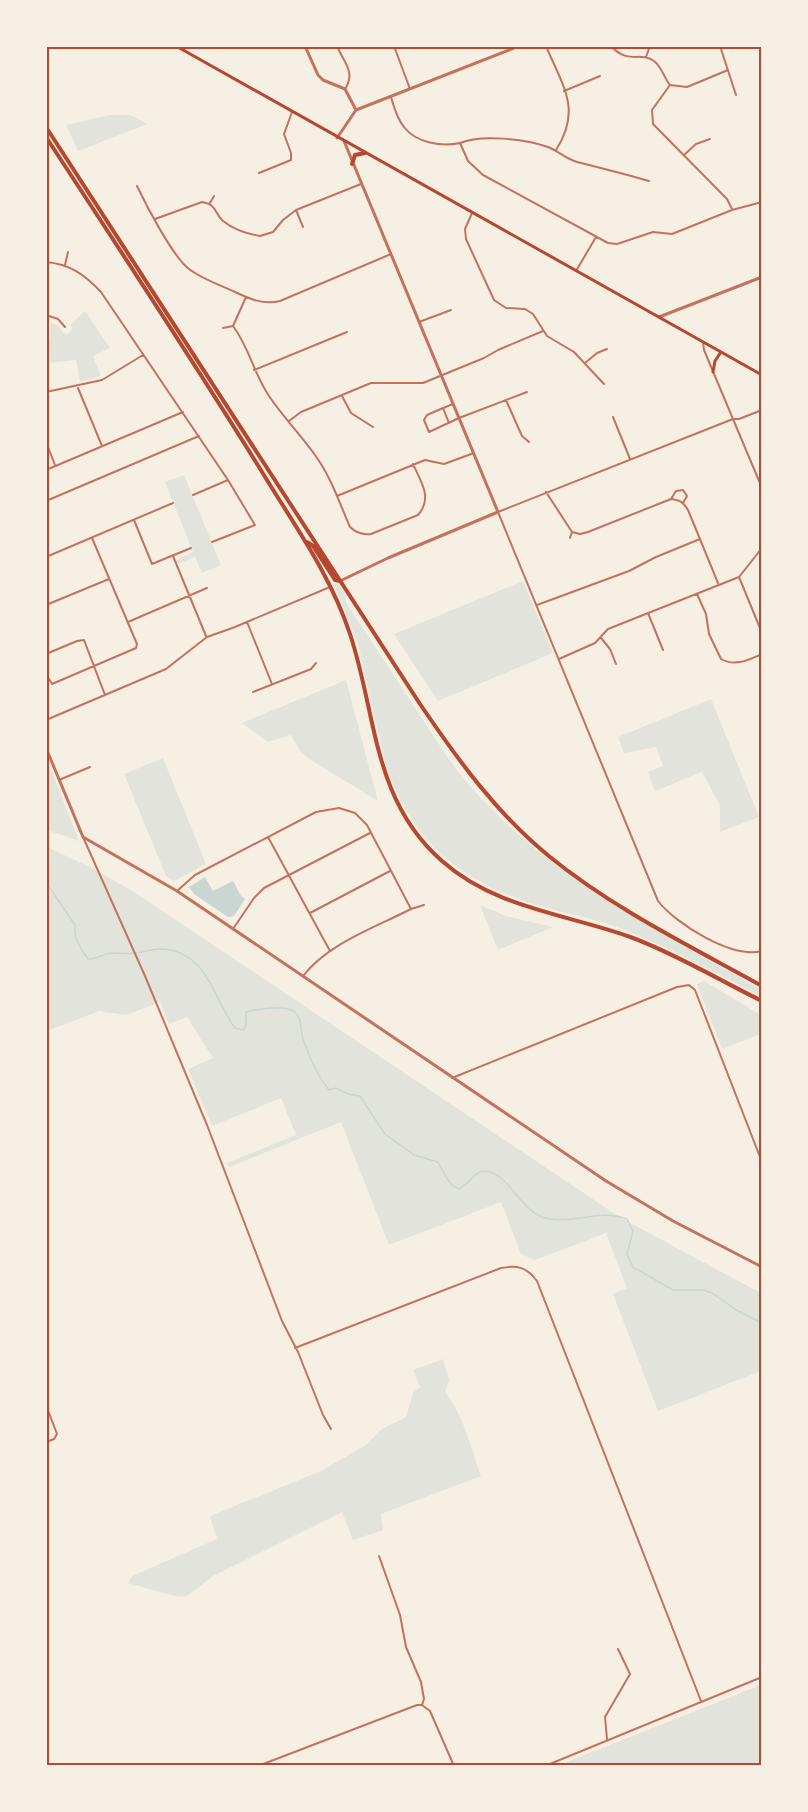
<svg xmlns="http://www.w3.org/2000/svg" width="808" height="1812" font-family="Manrope,sans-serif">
  <rect width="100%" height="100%" fill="#f6efe4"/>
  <!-- green -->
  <path fill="#e2e4dc" d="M110,115H130L148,124L78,151L66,125Z
    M85,311L110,348L93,356L101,376L80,382L76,360L47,363L51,322L59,326L63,333L68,334L72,329L71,324Z
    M184,475L221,565L202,573L195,557L178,564L176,560L193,552L165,482Z
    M523,581L553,653L438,701L394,634Z
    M334,584H338L347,597L345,601L356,618L448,758C527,867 648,925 761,990V996C714,972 667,946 617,927C590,917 561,913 533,904C459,880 412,841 386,766L358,644Z
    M346,680L378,801L309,759L300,751L291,735L268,742L242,723Z
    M711,699L759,817L720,832V805L702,772L655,791L648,772L663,766L656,747L624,753L618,737Z
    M163,758L206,864L174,881L166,876L124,774Z
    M47,760L79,841L47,830Z
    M47,847L92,868L134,892L621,1218L761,1293V1371L658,1411L613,1294L627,1288L606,1233L535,1260L521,1254L501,1202L389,1245L341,1122L229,1167L227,1163L296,1135L281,1098L212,1126L188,1069L213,1058L187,1017L169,1024L160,1002L126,1015L99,1011L47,1031Z
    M480,905L506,916L553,927L498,950Z
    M704,981L761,1015V1037L758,1035L722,1049L697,984Z
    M443,1359L449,1380L445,1392C464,1416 471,1448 481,1476L381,1514L383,1530L353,1540L342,1512L213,1576L186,1597L174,1596L128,1583L132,1576L217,1539L210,1516L321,1471L366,1445L382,1429L406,1417L413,1393L420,1387L413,1370Z
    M761,1685V1765H559Z"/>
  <!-- water -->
  <path fill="#c9d6d2" d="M205,877L213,891L233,881L241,896L245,899L234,916L228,917L194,894L189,887Z"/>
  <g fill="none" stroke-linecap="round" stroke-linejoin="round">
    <!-- stream -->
    <path stroke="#c9d6d2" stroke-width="1.5" d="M46,882L75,925C73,937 80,949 88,959C98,960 104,952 114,953C122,953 129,954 137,953C145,952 152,949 160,949C207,950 213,998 235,1028L244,1030L246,1024V1012C257,1009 288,1004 296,1013C303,1020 300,1031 303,1039C309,1057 317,1075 329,1090L336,1088L348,1094L360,1096L385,1134L414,1155L438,1162L448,1180L453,1186L459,1189C468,1185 474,1174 480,1172C508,1167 518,1211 545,1218C572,1225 601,1208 627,1219L633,1231L627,1254L633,1267L673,1290H703L712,1293L738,1311L762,1323"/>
    <!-- minor -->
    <path stroke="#c5725c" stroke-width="2" d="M337,46C344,63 356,72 345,89
      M394,46L410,89
      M546,46C563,87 582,109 556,150
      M611,46C628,65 640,51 654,61C662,67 664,78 670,85
      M720,46L736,95
      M646,57L650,46
      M670,85L652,110L653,124L727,199L732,209
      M670,85L687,87L728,70
      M564,91L600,76
      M391,97C394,107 397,119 404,127C416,143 442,147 460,143L468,161L483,175L608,243L617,244L653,232L672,234L732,210L762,202
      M460,143C481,134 526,139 548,147C558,151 566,159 577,162C601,168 625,174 649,181
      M684,155L696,144L710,139
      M259,173L291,160V153L284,134L292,112
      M137,186C146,205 173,257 189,269C202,279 220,285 235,292C250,299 263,305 280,301L391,254
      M210,203L214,196
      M296,210L303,227
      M472,213L465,229L466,239L494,300L506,308L525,309L533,314L547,336L574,352L604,384
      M155,219L202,202C218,205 213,212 223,221C233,229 248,234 260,236L273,232L283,220L296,210L361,184
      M46,262C70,264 85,275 101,292L228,480L255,525L212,542
      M65,265L68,252
      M576,271L596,237
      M46,315L58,319L65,327
      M419,322L451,310
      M233,326C249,347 254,374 269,396C283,417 301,435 315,455C331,477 339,502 350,527C356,533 362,535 371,534L418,515C433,498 421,482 413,464
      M223,328L233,326L246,297
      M703,342L704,350L762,488
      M585,363L597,353L607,349
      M254,370L347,332
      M78,388L102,446
      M46,392L102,380L143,355
      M342,396L351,413L373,427
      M506,400L522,436L529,442
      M443,408L453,404
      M762,410L739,419H733L498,512L658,901C676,924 732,959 762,951
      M613,417L630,459
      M289,421L301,412L371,383H423L484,358L498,350L543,331
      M449,423L443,408L427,415L424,420L429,432L459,418L527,392
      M46,442L55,465
      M46,470L183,412
      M546,492L572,532
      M193,495L228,480
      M337,496L425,460L444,464L474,453
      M671,499L676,491L683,490L687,496L683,503
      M46,501L199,436
      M134,520L152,564L191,548
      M572,532L580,534L588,532L671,499C680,500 683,502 688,510L718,583
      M570,538L572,532
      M173,556L206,636
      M46,557L173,503
      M739,577L762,633
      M697,594L706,614L709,634L721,659C735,667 748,660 762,654
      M46,605L109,579
      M537,605L629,571L656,557L700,539
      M648,613L663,650
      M128,622L207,588
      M247,622L272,684
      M601,638L610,649L616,664
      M46,654L77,641L84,640L105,695
      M559,659L595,643L608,629L739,577L762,548
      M46,674L52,684L136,648L137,644L92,538
      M253,692L311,669L316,663
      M46,720L166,669L207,637L235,627L330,587
      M59,780L90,767
      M83,837L145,976L207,1125L282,1321L298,1352L323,1415L331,1429
      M268,837L330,951
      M177,891L195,875L316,812L339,808L355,813L367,825L411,909
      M310,913L390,871
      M233,929L254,898L264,888L370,833
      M303,976C329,943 374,928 411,909L424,905
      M452,1078L677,987L689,985L695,990L762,1162
      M295,1348L501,1268C517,1265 527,1267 537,1281L701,1701
      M46,1405L57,1434L54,1439L46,1442
      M379,1556L400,1615L406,1647L421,1682L424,1699L422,1705
      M607,1739L605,1717L630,1674L618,1649
      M258,1766L417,1705H422L430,1711L454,1766
      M545,1766L762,1677"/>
    <!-- tertiary -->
    <path stroke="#c5725c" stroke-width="3" d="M305,46L318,75L323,80L345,89L356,110
      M337,138L356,110L519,46
      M659,317L762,277
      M340,581L388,558L498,512L344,141
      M46,748L83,837L177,891L606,1181L673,1221L762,1267"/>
    <!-- secondary -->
    <path stroke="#b5482f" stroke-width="3" d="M176,46L762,375
      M713,372L715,361L721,352"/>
    <!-- primary -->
    <path stroke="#b5482f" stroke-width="4" d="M352,164L355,155L365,153"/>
    <!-- trunk -->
    <path stroke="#b5482f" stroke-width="4" d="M46,127L420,704C458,760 497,814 550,857C614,909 690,946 762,986
      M46,137C118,247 190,356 259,467C292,522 330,573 350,634C377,715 372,800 442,861C496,909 568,914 633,938C678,955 719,980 762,1001
      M307,542L313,546L335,580L340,581"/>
  </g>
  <!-- border -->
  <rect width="808" height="1812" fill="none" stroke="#f6efe4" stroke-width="96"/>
  <rect x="48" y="48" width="712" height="1716" fill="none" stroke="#b5482f" stroke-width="2"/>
</svg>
